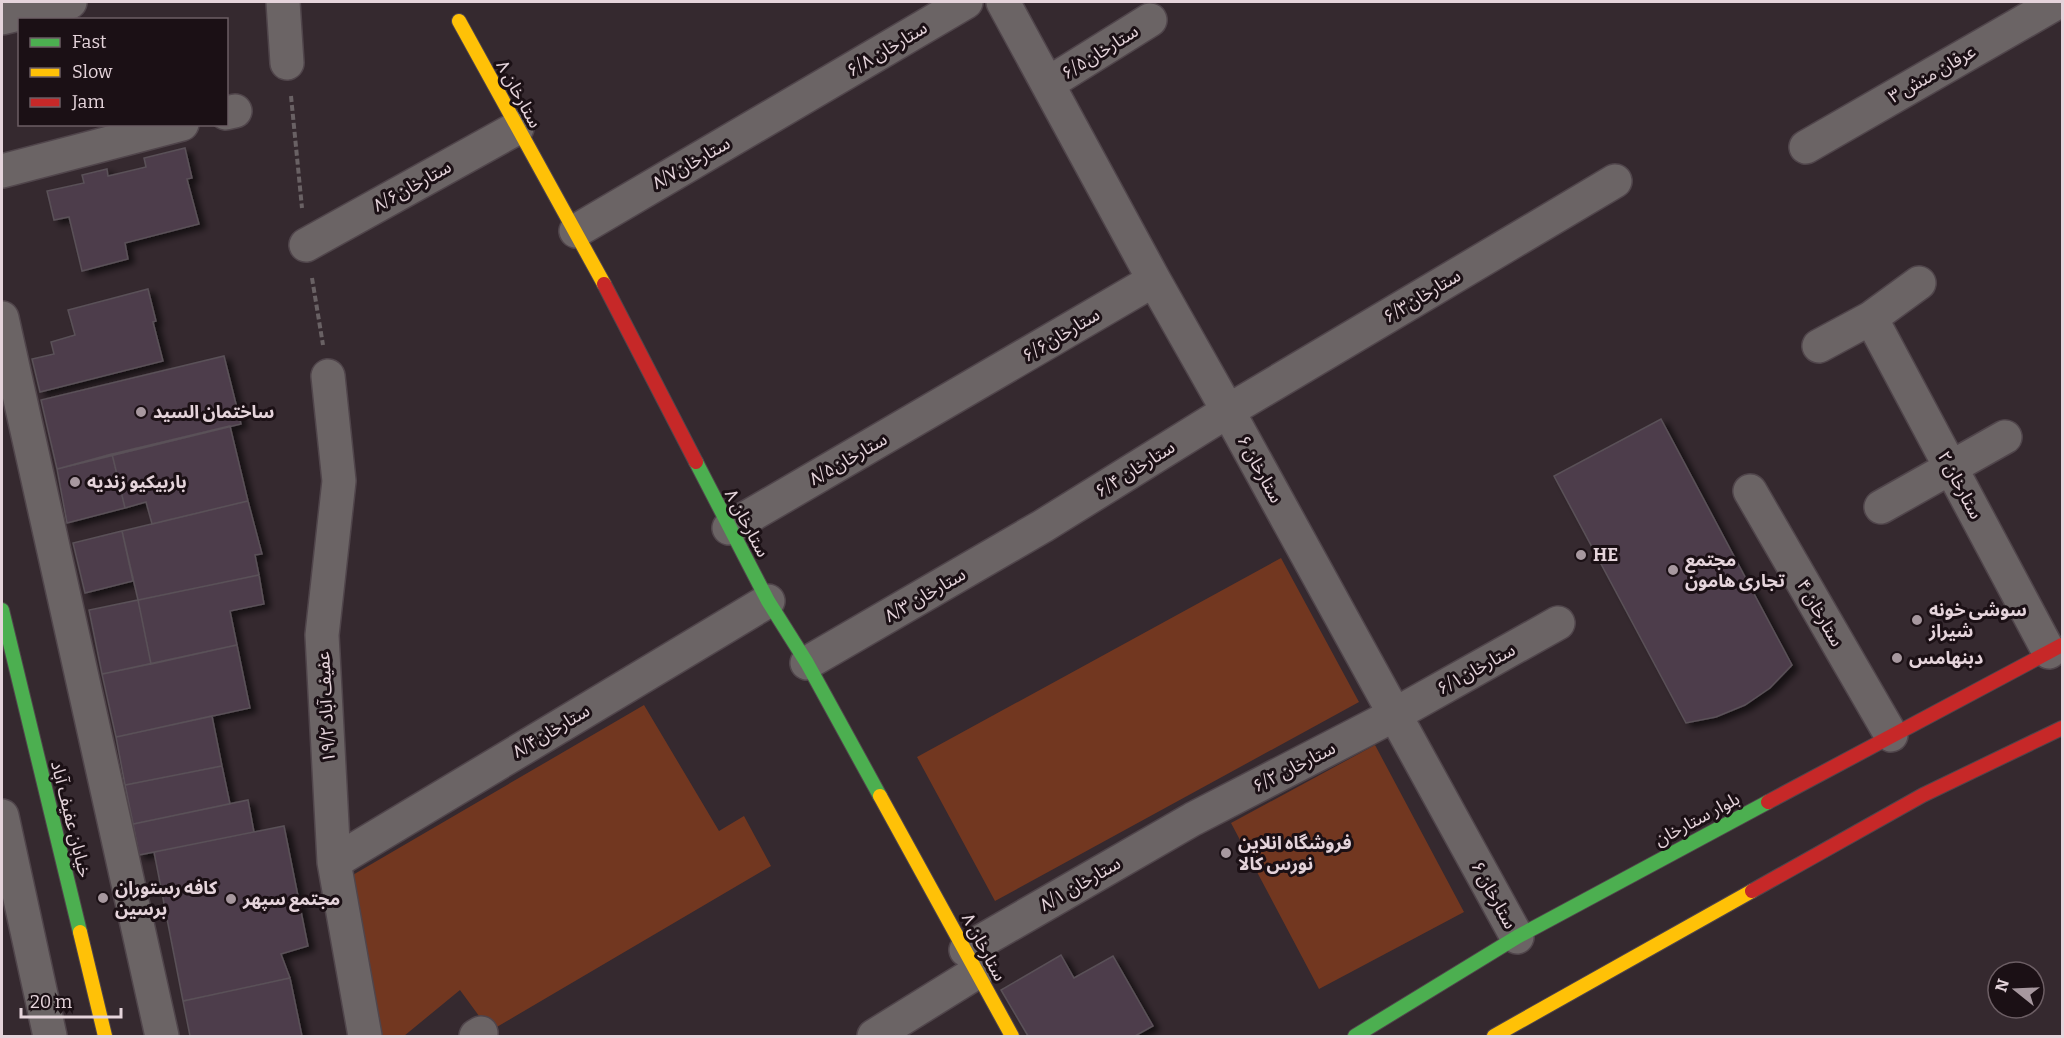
<svg xmlns="http://www.w3.org/2000/svg" width="2064" height="1038" font-family="Bitter,'Noto Sans Arabic',serif">
  <defs>
    <filter id="shadow"><feDropShadow dx="6" dy="4" stdDeviation="3" flood-color="#0009"/></filter>
  </defs>
  <rect width="100%" height="100%" fill="#35292f"/>
  <!-- green -->
  <path fill="#723720" d="M1281,558L1359,702L995,901L917,757Z
    M644,705L719,831L744,816L771,866L490,1031L460,990L404,1036H379L351,876Z
    M1375,745L1464,912L1319,989L1231,823Z"/>
  <!-- building -->
  <path fill="#4e3e4c" stroke="#5a5158" stroke-width="1.5" filter="url(#shadow)" d="M185,148L192,178L187,179L199,224L125,243L128,259L82,271L69,217L54,220L47,191L84,183L82,175L107,169L108,176L146,167L144,158Z
    M148,289L156,321L153,322L163,361L40,392L32,359L54,354L51,342L75,335L68,310Z
    M224,356L241,424L57,469L41,400Z
    M1661,419L1792,665L1770,688L1745,705L1716,717L1686,723L1554,476Z
    M230,426L248,501L152,524L146,502L125,508L112,454Z
    M112,454L125,508L67,523L57,469Z
    M248,501L262,554L255,555L259,575L138,600L122,531Z
    M122,531L133,581L85,593L73,543Z
    M259,575L264,604L230,611L237,645L151,664L138,600Z
    M138,600L151,664L102,674L89,610Z
    M237,645L250,708L116,737L102,674Z
    M212,716L222,766L125,785L116,737Z
    M222,766L230,804L133,824L125,785Z
    M248,800L254,832L139,855L133,824Z
    M284,826L308,946L281,954L290,978L183,1001L154,852Z
    M1061,955L1074,978L1113,956L1153,1026L1135,1036H1028L1001,990Z
    M290,978L302,1036H190L183,1001Z"/>
  <g fill="none" stroke-linecap="round" stroke-linejoin="round">
    <defs>
      <path id="street" d="M283,2L287,63
        M1003,2L1154,280L1228,411L1517,937
        M2,18L70,2
        M1049,83L1150,20
        M226,113L235,111
        M1806,147L2058,2
        M2,171L182,124
        M576,231L966,2
        M306,245L517,128
        M2,318L162,1036
        M1871,318L2049,652
        M1819,346L1871,318L1919,283
        M328,376L339,481L322,635L334,862L365,1036
        M1750,491L1891,735
        M1881,507L2005,437
        M729,528L1154,280
        M807,663L1043,526L1228,411L1615,181
        M2,816L50,1036
        M334,862L768,601
        M966,950L1193,819L1394,715L1558,623
        M476,1036L481,1033
        M874,1036L977,972"/>
      <path id="fast" d="M696,462L768,601L807,663L880,796
        M2,610L80,932
        M1355,1036L1517,937L1768,802"/>
      <path id="slow" d="M459,21L604,284
        M880,796L1012,1036
        M80,932L105,1036
        M1494,1036L1752,891"/>
      <path id="jam" d="M604,284L696,462
        M1768,802L2062,645
        M1752,891L1923,795L2062,728"/>
    </defs>
    <!-- street casing -->
    <use href="#street" stroke="#50454b" stroke-width="36"/>
    <!-- fast casing -->
    <use href="#fast" stroke="#50454b" stroke-width="16"/>
    <!-- slow casing -->
    <use href="#slow" stroke="#50454b" stroke-width="16"/>
    <!-- jam casing -->
    <use href="#jam" stroke="#50454b" stroke-width="16"/>
    <!-- path -->
    <path stroke="#696164" stroke-width="4" stroke-dasharray="6 3" stroke-linecap="butt" d="M291,96L302,208
      M312,278L323,345"/>
    <!-- street -->
    <use href="#street" stroke="#6b6465" stroke-width="33"/>
    <!-- fast -->
    <use href="#fast" stroke="#4caf50" stroke-width="14"/>
    <!-- slow -->
    <use href="#slow" stroke="#ffc107" stroke-width="14"/>
    <!-- jam -->
    <use href="#jam" stroke="#c62828" stroke-width="14"/>
  </g>
  <!-- markers -->
  <g fill="#a7989f" stroke="#1b1015" stroke-width="2">
    <circle cx="141" cy="412" r="6"/>
    <circle cx="75" cy="482" r="6"/>
    <circle cx="1581" cy="555" r="6"/>
    <circle cx="1673" cy="570" r="6"/>
    <circle cx="1917" cy="620" r="6"/>
    <circle cx="1897" cy="658" r="6"/>
    <circle cx="1226" cy="853" r="6"/>
    <circle cx="103" cy="898" r="6"/>
    <circle cx="231" cy="899" r="6"/>
  </g>
  <g text-anchor="middle" stroke-width="6" stroke-linejoin="round" paint-order="stroke">
    <!-- street labels -->
    <g font-size="18" fill="#e5d4db" stroke="#1b1015">
      <text transform="translate(887 49) rotate(-31)" y="6">ستارخان ۶/۸</text>
      <text transform="translate(1100 52) rotate(-32)" y="6">ستارخان۶/۵</text>
      <text transform="translate(1932 74) rotate(-30)" y="6">۳ عرفان منش</text>
      <text transform="translate(519 94) rotate(61)" y="6">ستارخان ۸</text>
      <text transform="translate(691 163) rotate(-30)" y="6">ستارخان۸/۷</text>
      <text transform="translate(412 186) rotate(-29)" y="6">ستارخان۸/۶</text>
      <text transform="translate(1422 296) rotate(-31)" y="6">ستارخان۶/۳</text>
      <text transform="translate(1061 335) rotate(-31)" y="6">ستارخان۶/۶</text>
      <text transform="translate(848 459) rotate(-30)" y="6">ستارخان۸/۵</text>
      <text transform="translate(1135 469) rotate(-32)" y="6">ستارخان ۶/۴</text>
      <text transform="translate(1260 469) rotate(61)" y="6">ستارخان ۶</text>
      <text transform="translate(1960 485) rotate(62)" y="6">۲ ستارخان</text>
      <text transform="translate(747 523) rotate(62)" y="6">ستارخان ۸</text>
      <text transform="translate(925 595) rotate(-30)" y="6">ستارخان ۸/۳</text>
      <text transform="translate(1820 613) rotate(60)" y="6">۴ ستارخان</text>
      <text transform="translate(1476 669) rotate(-29)" y="6">ستارخان۶/۱</text>
      <text transform="translate(326 707) rotate(-93)" y="6">عفیف آباد ۱۹/۲</text>
      <text transform="translate(551 731) rotate(-31)" y="6">ستارخان۸/۴</text>
      <text transform="translate(1294 767) rotate(-27)" y="6">ستارخان ۶/۲</text>
      <text transform="translate(71 819) rotate(76)" y="6">خیابان عفیف آباد</text>
      <text transform="translate(1697 819) rotate(-28)" y="6">بلوار ستارخان</text>
      <text transform="translate(1080 884) rotate(-30)" y="6">ستارخان ۸/۱</text>
      <text transform="translate(1494 895) rotate(61)" y="6">ستارخان ۶</text>
      <text transform="translate(984 947) rotate(62)" y="6">ستارخان ۸</text>
    </g>
    <!-- poi labels -->
    <g font-size="18" font-weight="bold" fill="#e5d4db" stroke="#1b1015" text-anchor="start">
      <text x="153" y="418">ساختمان السید</text>
      <text x="87" y="488">باربیکیو زندیه</text>
      <text x="1593" y="561">HE</text>
      <text x="1685" y="566">مجتمع<tspan x="1685" dy="21">تجاری هامون</tspan></text>
      <text x="1929" y="616">سوشی خونه<tspan x="1929" dy="21">شیراز</tspan></text>
      <text x="1909" y="664">دبنهامس</text>
      <text x="1238" y="849">فروشگاه انلاین<tspan x="1238" dy="21">نورس کالا</tspan></text>
      <text x="115" y="894">کافه رستوران<tspan x="115" dy="21">برسین</tspan></text>
      <text x="243" y="905">مجتمع سپهر</text>
    </g>
  </g>
  <!-- border -->
  <rect width="2064" height="1038" fill="none" stroke="#e5d4db" stroke-width="6"/>
  <!-- legend -->
  <rect x="18" y="18" width="210" height="108" fill="#1b1015" stroke="#6c5e64" stroke-width="1.5"/>
  <rect x="30" y="38" width="30" height="9" fill="#4caf50" stroke="#6c5e64" stroke-width="1.5"/>
  <text x="72" y="48" font-size="18" fill="#e5d4db">Fast</text>
  <rect x="30" y="68" width="30" height="9" fill="#ffc107" stroke="#6c5e64" stroke-width="1.5"/>
  <text x="72" y="78" font-size="18" fill="#e5d4db">Slow</text>
  <rect x="30" y="98" width="30" height="9" fill="#c62828" stroke="#6c5e64" stroke-width="1.5"/>
  <text x="72" y="108" font-size="18" fill="#e5d4db">Jam</text>
  <!-- north arrow -->
  <g transform="translate(2016 990) rotate(288)"><circle r="28" fill="#1b1015" stroke="#6c5e64" stroke-width="1.5"/>
  <path d="M0-4.5L10 22L0 15L-10 22Z" fill="#a7989f"/>
  <text y="-9" font-size="16" font-weight="bold" text-anchor="middle" fill="#e5d4db">N</text>
  </g>
  <!-- scale -->
  <path d="M21 1008v9h100v-9" fill="none" stroke="#e5d4db" stroke-width="3"/>
  <text x="30" y="1008" font-size="18" fill="#e5d4db" stroke="#1b1015" stroke-width="4.5" paint-order="stroke">20 m</text>
</svg>
